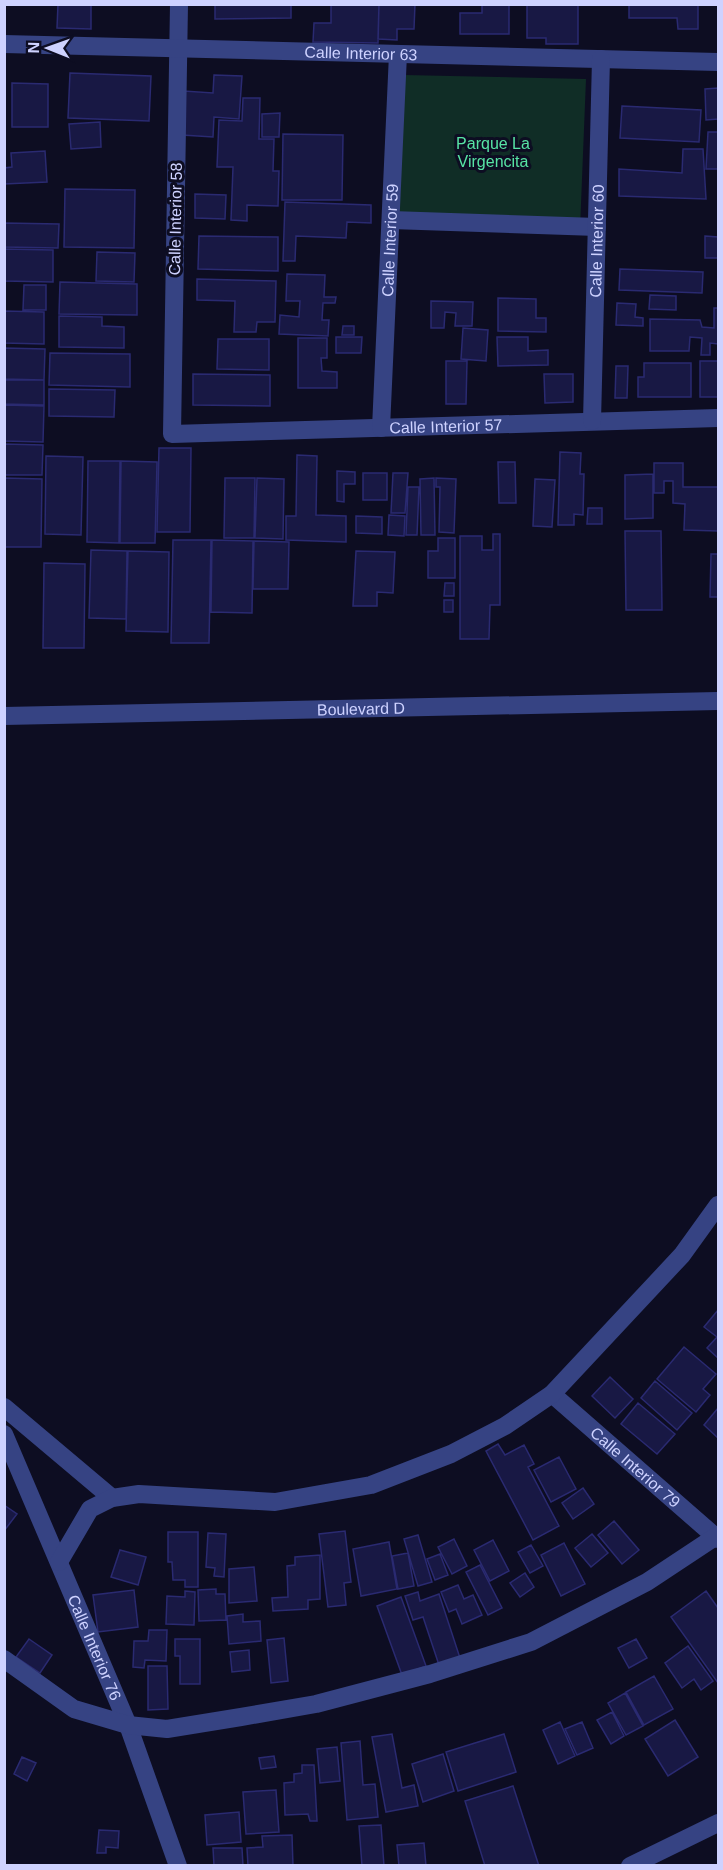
<svg xmlns="http://www.w3.org/2000/svg" width="723" height="1870" font-family="Arial,sans-serif">
  <rect width="100%" height="100%" fill="#0d0d22"/>
  <!-- green -->
  <path fill="#102d26" d="M404,75L586,79L580,229L399,225Z"/>
  <!-- building -->
  <path fill="#181844" stroke="#2a2a71" stroke-width="1.5" d="M58,4H91V29L57,28Z
    M215,4H291V18L215,19Z
    M331,4H379L378,43L313,42L314,23H331Z
    M379,4H415L414,29H397V40L378,39Z
    M482,4H509V34H460V13H482Z
    M527,4H578V44H546V38H527Z
    M629,4H698V29H678L677,18H629Z
    M70,73L151,76L149,121L68,118Z
    M214,75L242,76L239,119L214,117L213,137L182,135L184,91L213,93Z
    M12,83L48,84V127H12Z
    M718,88V119L706,120L705,89Z
    M243,98H260L259,139H274L273,171H279L278,206L247,205V221L231,220L233,167H217L219,120L242,121Z
    M622,106L701,110L699,142L620,138Z
    M280,113L279,137H262V114Z
    M100,122L101,147L71,149L69,124Z
    M708,132H718V169H706Z
    M283,134L343,135L342,200H282Z
    M683,149H703L706,199L619,196V169L682,173Z
    M45,151L47,182L4,184V168L12,167L11,153Z
    M65,189L135,190L134,248L64,247Z
    M195,194L226,195L225,219L195,218Z
    M285,202L371,205V223L347,222L346,238L296,236L295,261H283Z
    M4,223L59,224L58,248L4,247Z
    M199,236L278,237V271L198,269Z
    M705,236L718,237V258H705Z
    M4,249L53,250V282L4,281Z
    M97,252L135,253L134,282L96,281Z
    M620,269L703,272L702,293L619,290Z
    M287,274L325,275L324,297H336L335,303H323L322,320H329L328,336L279,334L280,315L299,317L300,301H286Z
    M197,279L276,281L275,322H257L256,332H234L235,301L197,300Z
    M60,282L137,284V315L59,314Z
    M24,285H46V310H23Z
    M650,295L676,296V310L649,309Z
    M498,298L536,299V318H546V332L498,331Z
    M431,301L473,302L472,326H455L456,313L445,312L444,328H431Z
    M617,303L636,304L635,317L643,318V326L616,325Z
    M714,308H718V344L710,343V355H701L702,338L690,337L689,351H650V319L700,320L702,327L714,328Z
    M4,311L44,312V344L4,343Z
    M59,316L102,317V326L124,327V348L59,347Z
    M343,326H354V335H342Z
    M463,328L488,330L486,361L461,359Z
    M336,337H362L361,353H336Z
    M497,337H528V351L548,350V365L498,366Z
    M298,338H327V358H321L322,371L337,372V388H298Z
    M218,339H269V370L217,369Z
    M4,348L45,349L44,380L4,379Z
    M50,353L130,354V387L49,385Z
    M446,361H467L466,404H446Z
    M700,361H718V397H700Z
    M644,363H691V397H638V377H644Z
    M616,366H628L627,398H615Z
    M193,374L270,375V406L193,405Z
    M544,374H573V402L545,403Z
    M4,380H44V405L4,404Z
    M49,389L115,390L114,417L49,416Z
    M4,405L44,406L43,442L4,441Z
    M4,444L43,445L42,475H4Z
    M159,448H191L190,532H157Z
    M560,452L581,453L580,474H584L583,515L574,514V525H558Z
    M297,455L317,456L316,515L346,516V542L286,540V516H296Z
    M46,456L83,457L81,535L45,534Z
    M88,461H120L119,543L87,542Z
    M121,461L157,462L155,543H120Z
    M498,462H515L516,503H499Z
    M654,463H683V487H718V531L684,530L685,504L673,503V481H664V493H654Z
    M337,471L355,472V484H344V502L337,501Z
    M363,473H387V500H363Z
    M393,473H408L405,513H391Z
    M653,474V518L625,519V475Z
    M4,478L42,479L41,547H4Z
    M225,478H255L254,538H224Z
    M257,478L284,479L283,539L255,538Z
    M434,478L435,535H421L420,479Z
    M436,478L456,479L454,533L439,532L440,487H436Z
    M535,479L555,480L552,527L533,526Z
    M408,487H419L417,535H406Z
    M588,508H602V524H587Z
    M389,515L405,516L404,536L388,535Z
    M356,516L382,517V534L356,533Z
    M625,531H661L662,610H626Z
    M493,534H500V605H490L489,639H460V536H482V550H493Z
    M438,538H455V578H428V551H438Z
    M173,540H211L209,643H171Z
    M212,540L253,541L252,613L211,612Z
    M254,541L289,542L288,589H253Z
    M91,550L127,551L126,619L89,618Z
    M128,551L169,552L168,632L126,631Z
    M356,551L395,552L393,593L377,592V606H353Z
    M711,554H718V597H710Z
    M44,563L85,564L84,648H43Z
    M445,583H454V596H444Z
    M444,600H453V612H444Z
    M718,1310V1358L707,1348L717,1337L704,1327Z
    M684,1347L716,1374L703,1389L710,1395L696,1412L657,1379Z
    M610,1377L633,1399L615,1418L592,1396Z
    M655,1381L692,1413L677,1430L641,1398Z
    M638,1403L675,1434L657,1454L621,1424Z
    M718,1408V1438L704,1425Z
    M498,1444L505,1455L524,1445L534,1464L528,1467L559,1526L533,1540L486,1451Z
    M559,1457L576,1489L551,1502L534,1470Z
    M583,1488L594,1504L573,1519L562,1503Z
    M4,1505L17,1514L4,1531Z
    M614,1521L639,1550L622,1564L598,1535Z
    M345,1531L351,1582L344,1583L346,1605L328,1607L319,1534Z
    M168,1532H198V1587H185V1580H173L172,1562H168Z
    M208,1533L226,1534L224,1577L214,1576L215,1568L206,1567Z
    M592,1534L608,1553L591,1567L575,1548Z
    M418,1535L432,1582L418,1586L404,1539Z
    M454,1539L467,1566L452,1574L438,1547Z
    M493,1540L509,1571L490,1581L474,1550Z
    M389,1542L397,1589L361,1596L353,1549Z
    M564,1543L585,1584L561,1596L541,1555Z
    M531,1545L543,1566L530,1573L518,1552Z
    M120,1550L146,1557L138,1585L111,1577Z
    M408,1553L414,1586L398,1589L392,1556Z
    M440,1554L448,1575L435,1580L427,1559Z
    M320,1555V1599L308,1600V1609L273,1611L272,1598L288,1597L287,1566L295,1565V1557Z
    M480,1565L502,1608L488,1615L466,1572Z
    M254,1567L257,1601L229,1603V1569Z
    M525,1573L534,1587L520,1597L510,1583Z
    M458,1585L464,1599L473,1595L482,1615L462,1624L456,1609L449,1612L441,1592Z
    M216,1589V1594H225L226,1620L199,1621L198,1590Z
    M134,1590L138,1627L98,1632L93,1595Z
    M185,1591L195,1592L194,1625L166,1624L167,1596L185,1597Z
    M706,1591L718,1608V1683L671,1617Z
    M418,1592L420,1601L439,1594L460,1658L439,1665L423,1617L413,1620L405,1596Z
    M401,1597L426,1666L402,1675L377,1606Z
    M243,1614V1622L260,1621L261,1641L229,1644L227,1616Z
    M149,1630H167L166,1661L145,1660L144,1668L133,1667L134,1641H148Z
    M284,1638L288,1681L271,1683L267,1640Z
    M29,1639L52,1655L40,1673L16,1657Z
    M175,1639H200V1684H180V1656H175Z
    M636,1639L647,1658L629,1668L618,1648Z
    M688,1646L713,1681L701,1690L694,1679L682,1688L665,1663Z
    M249,1650L250,1670L232,1672L230,1652Z
    M148,1666H167L168,1709L148,1710Z
    M654,1676L673,1709L644,1725L626,1692Z
    M625,1693L643,1726L626,1735L608,1703Z
    M612,1712L624,1736L611,1744L597,1720Z
    M675,1720L698,1757L668,1776L645,1739Z
    M560,1722L575,1756L558,1764L543,1730Z
    M582,1722L593,1748L577,1755L565,1729Z
    M392,1734L402,1788L414,1785L418,1806L386,1812L372,1737Z
    M504,1734L516,1772L458,1791L446,1752Z
    M360,1741L363,1785L375,1784L378,1817L347,1820L341,1743Z
    M337,1747L340,1781L320,1783L317,1749Z
    M443,1754L454,1791L423,1802L412,1764Z
    M274,1756L276,1767L261,1769L259,1758Z
    M22,1757L36,1763L27,1781L14,1774Z
    M302,1765H314L317,1821H310L308,1814L285,1815L284,1783L294,1782V1774L302,1773Z
    M513,1786L539,1866H485L465,1801Z
    M276,1790L279,1832L246,1834L243,1792Z
    M239,1812L241,1842L207,1845L205,1815Z
    M381,1825L384,1866H362L359,1826Z
    M99,1830L119,1831L118,1848L106,1847V1853H97Z
    M292,1835L293,1866H248L247,1848L263,1847L262,1836Z
    M424,1843L426,1866H399L397,1845Z
    M213,1848H242L243,1866H214Z"/>
  <g fill="none" stroke-linecap="round" stroke-linejoin="round">
    <!-- minor -->
    <g stroke="#364383" stroke-width="18">
      <path id="s1" d="M179,4L172,434L718,418"/>
      <path id="s2" d="M4,44L718,62"/>
      <path d="M391,220L597,227"/>
      <path id="s3" d="M592,421L601,59"/>
      <path id="s4" d="M381,428L398,54"/>
      <path id="s5" d="M4,716L718,701"/>
      <path id="s6" d="M552,1394L718,1539"/>
      <path d="M4,1407L112,1498"/>
      <path id="s7" d="M4,1434L128,1725L178,1866"/>
      <path d="M59,1562L90,1509L112,1498L139,1494L275,1502L371,1485L451,1454L505,1426L552,1394L682,1255L718,1205"/>
      <path d="M4,1659L74,1709L128,1725L167,1729L241,1717L316,1704L430,1674L531,1642L647,1582L718,1535"/>
      <path d="M630,1866L718,1823"/>
    </g>
  </g>
  <g text-anchor="middle" stroke-width="6" stroke-linejoin="round" paint-order="stroke">
    <!-- street labels -->
    <g font-size="16" fill="#ced2ff" stroke="#0d0d22">
      <text dy="6" stroke="none"><textPath href="#s2" startOffset="357">Calle Interior 63</textPath></text>
      <text transform="translate(175 219) rotate(-89)" y="6">Calle Interior 58</text>
      <text dy="6" stroke="none"><textPath href="#s3" startOffset="180">Calle Interior 60</textPath></text>
      <text dy="6" stroke="none"><textPath href="#s4" startOffset="188">Calle Interior 59</textPath></text>
      <text dy="6" stroke="none"><textPath href="#s1" startOffset="704">Calle Interior 57</textPath></text>
      <text dy="6" stroke="none"><textPath href="#s5" startOffset="357">Boulevard D</textPath></text>
      <text dy="6" stroke="none"><textPath href="#s6" startOffset="111">Calle Interior 79</textPath></text>
      <text dy="6" stroke="none"><textPath href="#s7" startOffset="232">Calle Interior 76</textPath></text>
    </g>
    <!-- park labels -->
    <g font-size="16" fill="#57e3a4" stroke="#0d0d22">
      <text x="493" y="149">Parque La<tspan x="493" dy="18">Virgencita</tspan></text>
    </g>
  </g>
  <!-- border -->
  <rect width="723" height="1870" fill="none" stroke="#ced2ff" stroke-width="12"/>
  <!-- north arrow -->
  <g transform="translate(48 48) rotate(271)" stroke="#0d0d22" stroke-width="4.5" paint-order="stroke">
  <path d="M0-4.5L10 22L0 15L-10 22Z" fill="#ced2ff"/>
  <text y="-9" font-size="16" font-weight="bold" text-anchor="middle" fill="#ced2ff">N</text>
  </g>
</svg>
